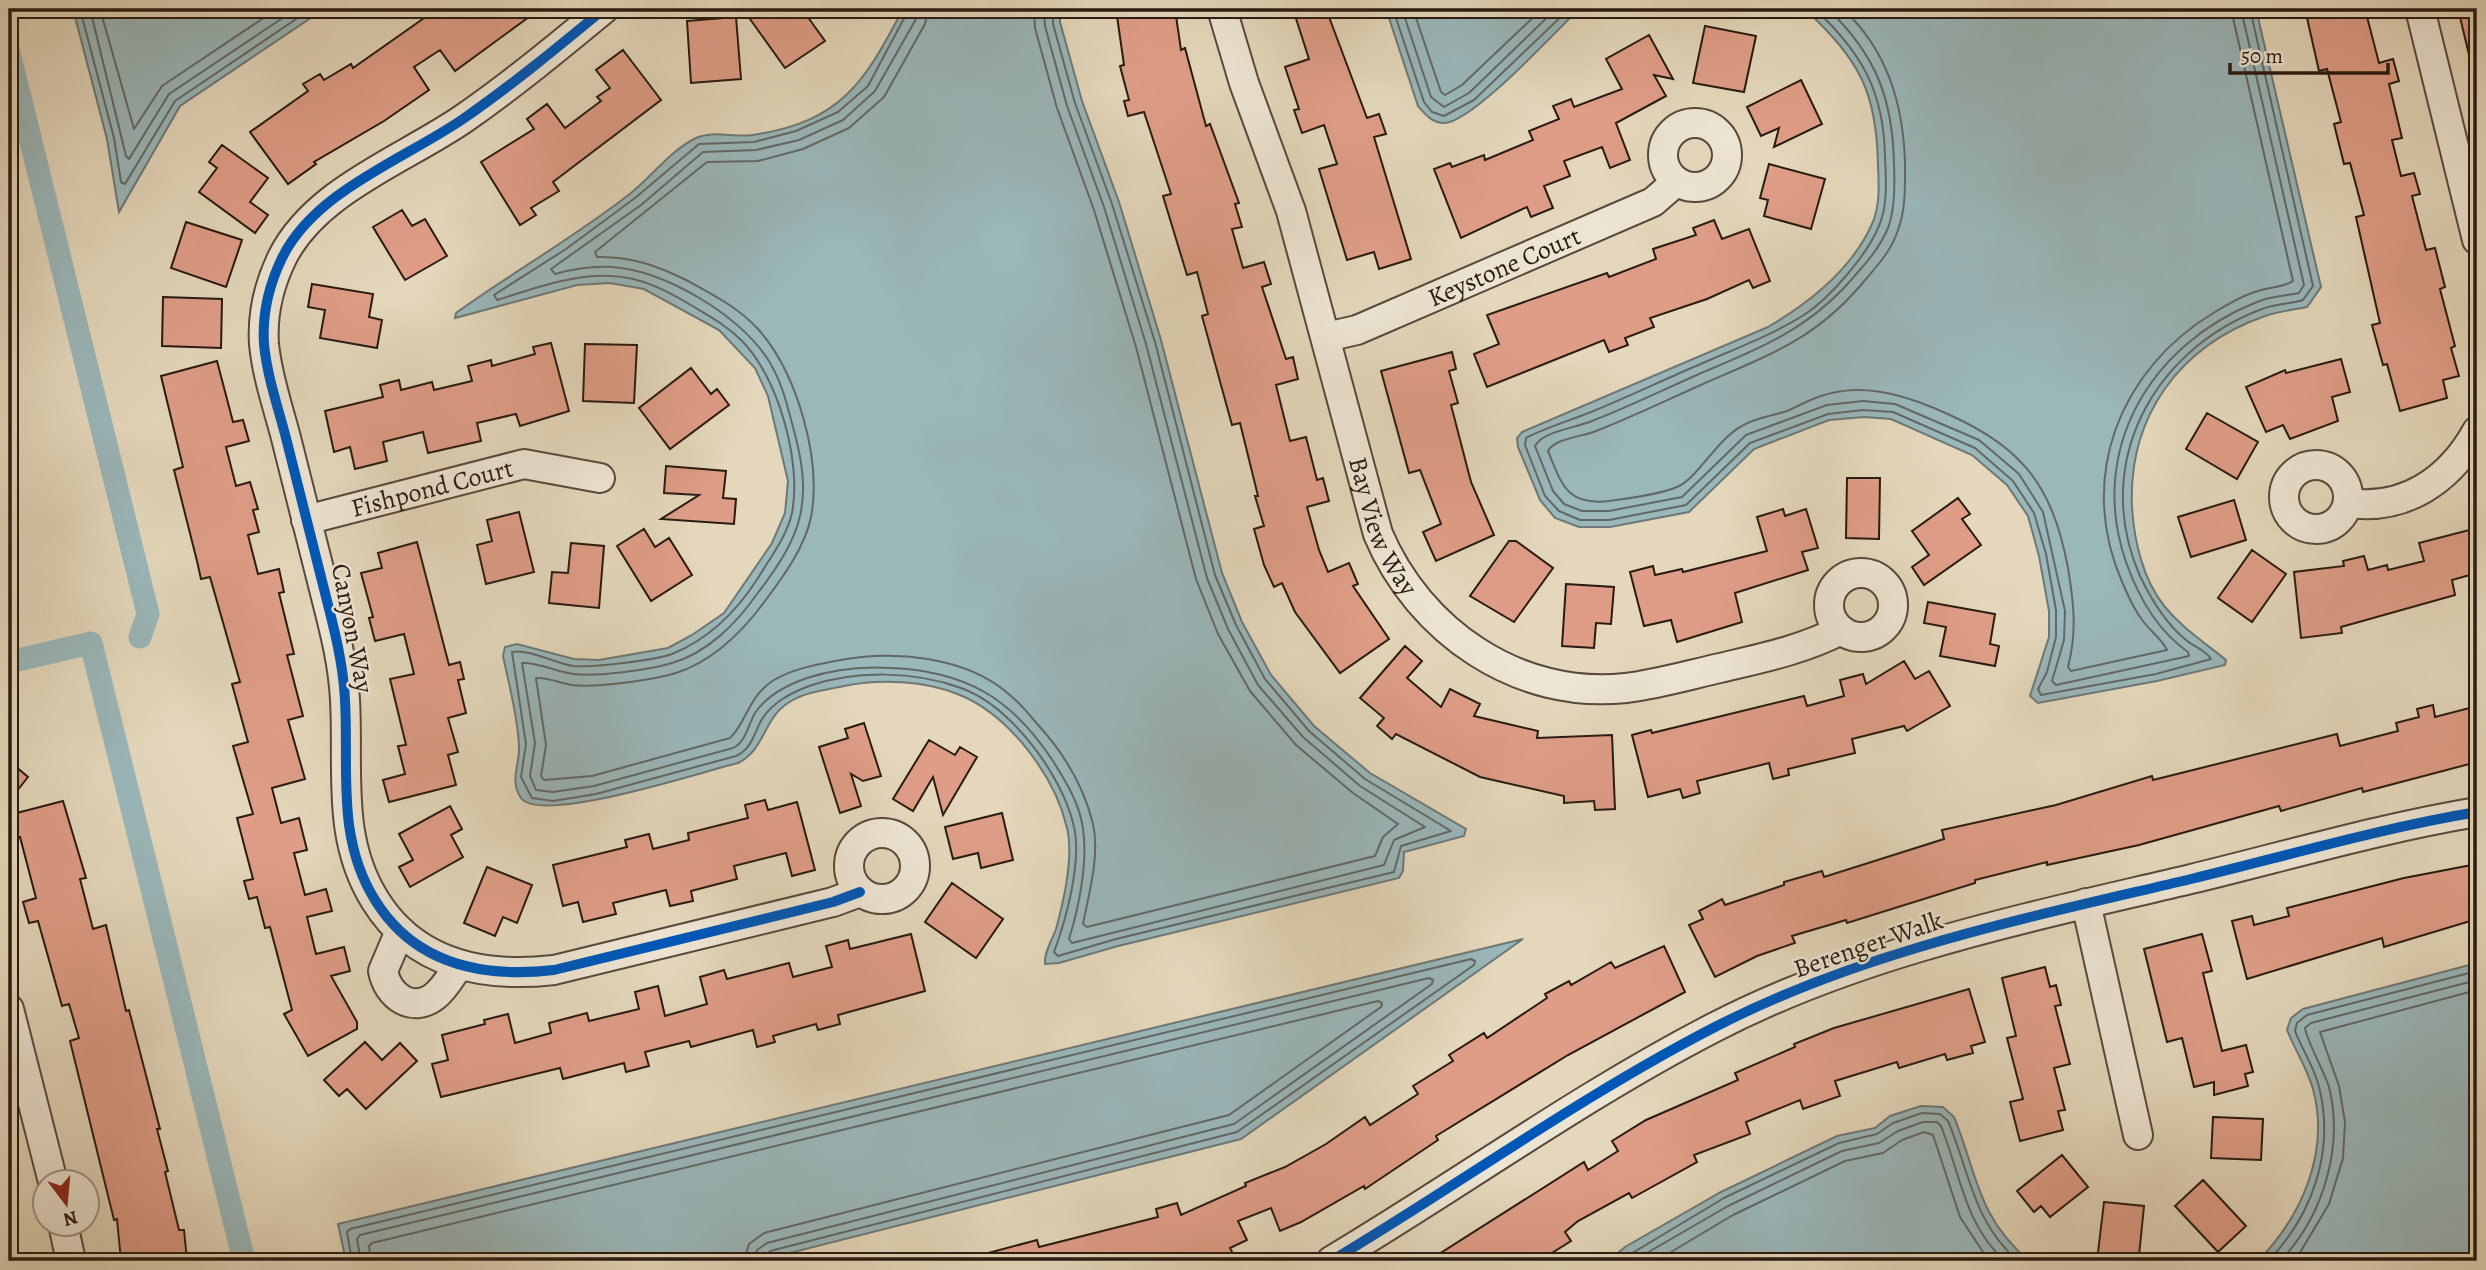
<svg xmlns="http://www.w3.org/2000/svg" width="2486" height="1270" font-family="Alegreya,serif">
  <rect width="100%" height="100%" fill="#e4d7bb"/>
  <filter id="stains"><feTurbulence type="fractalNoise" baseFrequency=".00286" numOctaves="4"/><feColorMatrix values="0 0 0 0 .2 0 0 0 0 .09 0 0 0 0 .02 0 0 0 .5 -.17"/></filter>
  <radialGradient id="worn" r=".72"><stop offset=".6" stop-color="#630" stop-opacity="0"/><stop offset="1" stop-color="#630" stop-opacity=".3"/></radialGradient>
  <!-- water -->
  <path fill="#9ab7ba" stroke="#6d7877" stroke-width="2" d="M73,9H324L180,106L119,212L107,139Z
    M903,9H1060V22L1082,101L1119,202L1161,340L1222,573L1242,622L1271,675L1314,726L1370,773L1466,829L1464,836L1404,852L1403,871L1399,878L1118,946L1059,963L1045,964C1044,952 1052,940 1056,929C1064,900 1074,857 1067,828C1055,776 1010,716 960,695C925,680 879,679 844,686C825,690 804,692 788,703C764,718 764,751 738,763C704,771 541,825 521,798C509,780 520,765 519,746C518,717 509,685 503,656L505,647L517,644L574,659L599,660L668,648L692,635L724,613L772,543L785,513L788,481L768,396L755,368L719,330L644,289L610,283L577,285L455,318L456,313C513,272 575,237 631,193C652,176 671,150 696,138C713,130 735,138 753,135C842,121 864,83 903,9Z
    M1386,9H1579C1556,31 1472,123 1444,123C1432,123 1425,114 1418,106Z
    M1805,9H2256L2321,287L2307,307C2293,310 2279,311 2265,316C2179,346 2128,417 2132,507C2134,541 2143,580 2165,607C2183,629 2204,642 2226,660L2225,665L2157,681L2038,703L2030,696L2049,637V611L2039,556L2028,516L2007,485L1972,455L1891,419L1864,417L1829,420L1754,449L1689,512L1610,527H1579L1555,518L1540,500L1518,447L1517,438L1522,432L1768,327C1809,303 1852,269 1872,224C1880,207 1879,185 1878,166C1877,91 1859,60 1805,9Z
    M1523,939L1241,1139L758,1261H346L338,1224Z
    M2473,964H2477V1261H2258C2302,1216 2330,1152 2313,1089C2307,1068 2295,1050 2287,1030L2291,1018L2303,1009Z
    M1921,1106L1943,1107L1954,1117C1978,1176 1977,1216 2029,1261H1608L1625,1247L1721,1192L1837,1136L1875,1128L1890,1116Z"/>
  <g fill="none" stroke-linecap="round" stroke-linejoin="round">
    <!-- shore -->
    <path stroke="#626866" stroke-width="2" d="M80,9L114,138L121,182L125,184L175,101L311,9
      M90,9L126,156L129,159L169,94L296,9
      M100,9L134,129L162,86L277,9
      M909,9L868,86L838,112L796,131L754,142L699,144L635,198L566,249L494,295L497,300C533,289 572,274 611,276C641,277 668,291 694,307C711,317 727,326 741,340C778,376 802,462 792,513C787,536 770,558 758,578C737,611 709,639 672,654C656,660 591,668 573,666C554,663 530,649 512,652L526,744L521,777L532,798L553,801L596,794L736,756C752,749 754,733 762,719C773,702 791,693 809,686C855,670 915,671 961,688C1011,706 1063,776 1074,827C1082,862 1066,920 1054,952L1058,956L1116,939L1394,872L1401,846L1451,831L1365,779L1309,731L1265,679L1236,625L1215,575L1155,342L1112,204L1075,103L1053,24V9
      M918,9L916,19L875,91L843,120L799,140L756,150L703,152L641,205L551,269L555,274C573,269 593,266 612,267C666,271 737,314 767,358C781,379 787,404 793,427C801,456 807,486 800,516C794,544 774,572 757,594C737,623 707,653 672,663C649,670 596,677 573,674C557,672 538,662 522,663L535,743L530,776L536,790L553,792L594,786L733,748C746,742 748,725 755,713C767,695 787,685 807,678C834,669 863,666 891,668C965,671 1012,698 1053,761C1066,782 1080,804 1083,829C1088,862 1079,907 1069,939L1072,943L1384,865L1394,840L1425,827L1360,786L1303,737L1258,685L1228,629L1207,578L1146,344L1104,207L1067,106L1045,26L1044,9
      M928,9L925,24L884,97L849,128L803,149L758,161L707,162L595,252L597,257C631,256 658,266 688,281C712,294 739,308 758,329C797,373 822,459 811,517C805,547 783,577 765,601C743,631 713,661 676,673C653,680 596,688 572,685C560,683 547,677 536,678L546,745L541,776L544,780L592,776L730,738C746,724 748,696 774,680C793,669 814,665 835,661C892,650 966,655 1011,696C1022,705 1031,717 1040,727C1065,755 1084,787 1093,824C1100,855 1089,893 1083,924L1087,927L1375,856L1383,837L1398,824L1353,793L1296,745L1250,691L1218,634L1196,579L1136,347L1094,210L1057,108L1035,28L1034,9
      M1393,9L1424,102L1432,112L1444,116L1474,100L1569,9
      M1402,9L1431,97L1444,107L1469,93L1556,9
      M1413,9L1441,92L1445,95L1462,85L1542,9
      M1815,9C1862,53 1884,92 1885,157C1886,180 1888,205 1879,226C1867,255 1830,298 1804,315C1772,335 1737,348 1703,363C1665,379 1628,397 1591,412C1569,421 1547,427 1526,438L1525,445L1545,496L1559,511L1580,520H1609L1686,505L1750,443L1828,414L1863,410L1893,412L1975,448L2013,481L2034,513L2046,554L2056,610V637L2047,672L2038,689L2041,695L2156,674L2211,659C2206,650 2194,647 2186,640C2166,624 2151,599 2140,576C2091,465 2152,350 2262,309C2275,304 2290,304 2303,300L2313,286L2250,9
      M1828,9C1876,55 1893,99 1894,165C1895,186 1895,209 1888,228C1881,245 1870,259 1858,272C1811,329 1764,346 1699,374C1663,390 1628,407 1592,421C1576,428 1543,431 1535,446L1553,491L1564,504L1582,511H1609L1682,497L1746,435L1827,405L1863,401L1895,404L1979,440L2019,474L2043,512L2065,611L2064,640L2052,681L2056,685L2189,656L2188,652C2158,631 2138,596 2126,562C2087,449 2151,344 2257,302C2271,296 2285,296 2299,293L2304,285L2241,9
      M1843,9C1887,50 1903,103 1905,162C1905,185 1906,209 1898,230C1892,249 1879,264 1866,279C1817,339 1771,354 1703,384C1667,400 1632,417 1596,431C1582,437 1555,438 1548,451C1562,485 1567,506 1609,501C1630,498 1658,495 1677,487C1698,478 1717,439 1742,426C1755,418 1772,416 1787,411C1798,406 1809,400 1821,396C1859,383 1898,393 1934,408C2017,443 2051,478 2068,568C2074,604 2077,632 2068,667L2071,671L2167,650C2162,639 2150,631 2143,621C2135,611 2128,596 2123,584C2076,479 2119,369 2215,312C2228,304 2243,295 2258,291C2269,287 2285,287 2293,281L2231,9
      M352,1261L347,1232L350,1229L1471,959L1475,961L1474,965L1237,1132L770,1251L763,1261
      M361,1261L357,1239L360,1235L1429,978L1433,980L1432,984L1234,1124L767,1243L757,1250L755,1261
      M371,1261L369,1246L372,1243L1378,1001L1382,1003L1381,1007L1229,1115L764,1233L749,1244L744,1261
      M1619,1261L1724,1198L1839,1143L1877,1134L1893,1123L1922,1113L1940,1114L1948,1121C1970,1173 1973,1222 2018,1261
      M1633,1261L1728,1206L1842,1151L1879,1143L1898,1131L1923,1122H1937L1941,1126C1960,1173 1965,1226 2005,1261
      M1656,1261L1733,1215L1845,1161L1883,1153L1902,1140L1924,1132L1933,1135L1960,1217L1989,1261
      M2268,1261C2312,1216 2334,1153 2320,1091C2316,1069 2303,1052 2295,1031L2297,1023L2307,1015L2477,971
      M2280,1261C2323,1217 2344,1147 2329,1087C2324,1071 2306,1039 2305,1028L2311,1023L2477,980
      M2295,1261L2329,1204L2343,1158L2345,1122L2339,1086L2320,1032L2477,990"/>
    <!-- canal -->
    <path stroke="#9ab7ba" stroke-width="23" d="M9,53L148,614L140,637
      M9,662L91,643L244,1261"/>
  </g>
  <!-- building -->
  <path fill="#df9d87" stroke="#291a12" stroke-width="2" d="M437,9H540L455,71L440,50L414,67L429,90L384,121L314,162L316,164L288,184L250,132L308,91L303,84L320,74L324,80L351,64L353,68Z
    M764,9H802L825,41L785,68L750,19Z
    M1116,9H1175L1181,50L1185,48L1206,126L1210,124L1239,203L1235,204L1242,227L1232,229L1243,268L1264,262L1271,284L1262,287L1286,359L1293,357L1298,379L1276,385L1290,441L1306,437L1317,480L1323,478L1329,501L1307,507L1319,550L1328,572L1349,563L1358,584L1353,586L1389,639L1340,673L1295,612L1282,583L1274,587L1264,565L1254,529L1264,526L1255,496H1258L1240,423L1232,425L1202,316L1208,314L1197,272L1187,275L1163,196L1171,194L1144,112L1128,116L1124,101L1129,100L1120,66L1124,65Z
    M1293,9H1326L1367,118L1379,114L1386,134L1374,137L1411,259L1379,269L1374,252L1347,260L1319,169L1337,164L1324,125L1302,133L1294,110L1299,109L1285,67L1309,59Z
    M2305,9H2365L2379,63L2393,59L2399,81L2389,84L2402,138L2392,140L2401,176L2414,173L2420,194L2412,196L2426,250L2435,248L2445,287L2440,289L2455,346L2451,348L2459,376L2443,380L2447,398L2400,411L2387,364L2383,365L2372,325L2380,323L2356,217L2364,215L2350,163L2344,164L2334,124L2341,122L2327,69L2319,71Z
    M2477,12V62L2471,63L2460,17Z
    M736,17L741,79L691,83L687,21Z
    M1705,26L1756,36L1744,92L1693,83Z
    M1649,35L1673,79L1654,75L1666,96L1616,123L1630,160L1610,168L1602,147L1564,161L1570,176L1544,186L1553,208L1531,217L1527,207L1461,238L1434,169L1450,163L1452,167L1484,155L1485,160L1533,140L1529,131L1559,119L1553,106L1571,99L1574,107L1622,89L1606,59Z
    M623,50L661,100L553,182L559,191L531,208L536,215L520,225L481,162L534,129L527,119L547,104L565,128L601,101L597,97L610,88L596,70Z
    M1801,80L1822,124L1774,147L1779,128L1761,136L1747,107Z
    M222,145L268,178L250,202L268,215L255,233L199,192L217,168L209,162Z
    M1769,164L1825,179L1811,229L1764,216L1768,200L1760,198Z
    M402,210L412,226L425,219L447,256L405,280L373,227Z
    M1714,220L1722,239L1749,229L1770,281L1753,288L1749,280L1707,299L1650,318L1654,327L1625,338L1628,345L1609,352L1604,340L1487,387L1474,354L1499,344L1487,315L1607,273L1609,277L1656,259L1653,249L1696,235L1693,228Z
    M186,222L242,240L226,287L171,268Z
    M312,284L373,294L369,317L382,320L377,348L320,338L325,310L308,307Z
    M163,297L222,299L221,348L162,346Z
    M551,343L569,411L520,426L516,414L477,423L481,441L428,453L423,432L383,442L387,461L355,469L350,447L334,452L325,411L383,397L380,385L399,380L401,390L432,382L434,390L472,381L468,366L491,360L492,366L535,354L533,347Z
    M585,344L637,345L634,403L583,401Z
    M1452,352L1456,369L1449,371L1458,403L1451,405L1471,482L1494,535L1436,561L1423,532L1441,524L1420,470L1409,473L1381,371Z
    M2341,359L2350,392L2332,397L2338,421L2290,439L2283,425L2266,432L2246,387L2285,370L2286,373Z
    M217,361L233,422L243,420L249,441L226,447L236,486L250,482L258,509L253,510L259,532L248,535L258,574L279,569L284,592L279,593L294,654L287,655L303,716L288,720L305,779L272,788L281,823L299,818L307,850L294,853L305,895L326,889L332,911L307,917L316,954L344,947L350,971L331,976L357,1022V1029L308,1056L284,1014L292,1010L270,927L265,928L257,897L249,899L244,881L253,879L237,818L253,814L233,746L248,742L232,684L240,682L210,577L201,579L197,561L174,470L183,467L161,376Z
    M691,368L711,394L717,389L729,405L670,449L639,408Z
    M2207,413L2258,442L2237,479L2186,449Z
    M666,466L726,471L723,498L736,499L734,524L661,519L699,495L664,493Z
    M1847,478H1880L1879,539L1846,538Z
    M1958,498L1970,514L1962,519L1981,545L1924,585L1912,567L1929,555L1912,531Z
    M2234,500L2246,540L2191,557L2178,517Z
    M1783,509L1785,516L1806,509L1818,548L1802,552L1808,570L1735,593L1742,622L1677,642L1671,620L1644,626L1630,572L1653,566L1655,575L1682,569L1683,572L1767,551L1757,517Z
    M519,512L534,572L486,584L477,545L492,541L487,520Z
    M2477,528V573L2452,580L2455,595L2341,627L2342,633L2301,638L2294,572L2344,566L2343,561L2364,556L2368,570L2387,565L2388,570L2424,561L2419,543Z
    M644,529L655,547L669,538L692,575L651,601L617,546Z
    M1509,541H1516L1553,568L1514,622L1470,596Z
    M417,542L449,665L460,662L464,679L458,680L466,713L448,718L458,752L448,755L456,785L389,802L383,780L405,774L398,746L406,745L390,679L414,674L404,634L375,641L369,618L373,617L361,573L382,568L378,553Z
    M571,543L604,546L599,608L549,603L552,572L568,573Z
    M2252,550L2286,574L2252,622L2218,598Z
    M1566,584L1614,587L1611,624L1596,623L1594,648L1562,646Z
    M1928,602L1995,614L1990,644L1999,646L1995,666L1940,656L1946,627L1924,623Z
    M1405,646L1422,661L1407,678L1441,707L1450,689L1480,704L1474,716L1538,731L1537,738L1612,735L1615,809L1595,810L1594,801L1564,803V796L1480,777L1396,734L1392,739L1377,726L1384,718L1360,698Z
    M1904,661L1915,679L1929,671L1950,706L1907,731L1904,726L1852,739L1855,753L1788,769L1789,775L1773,779L1769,763L1697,781L1700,793L1683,798L1680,789L1648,797L1632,735L1651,730L1652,733L1804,696L1807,706L1844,696L1840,680L1863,674L1866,684Z
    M2433,705L2435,717L2477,706V762L2363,792L2362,788L2281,811L2279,806L2139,845L2047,865V862L1975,880V883L1847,923L1846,920L1792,936L1795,943L1757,956L1715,977L1689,925L1703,919L1699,911L1722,899L1725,905L1784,885V882L1822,871L1824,877L1944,839L1942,830L2056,805L2152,776L2153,780L2337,734L2340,746L2398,731L2396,723L2419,717L2417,709Z
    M864,723L881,776L863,781L851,774L861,806L840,813L819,747L848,738L845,729Z
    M929,740L955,755L960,747L977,757L943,815L933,777L913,811L893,799Z
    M9,761L28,777L9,801Z
    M765,800L768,810L797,802L815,870L792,876L786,853L734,866L737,879L691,891L693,901L670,906L666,890L613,903L616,914L583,922L578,902L563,906L553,865L627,847L625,840L649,834L653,849L689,840L688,833L748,818L745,805Z
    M63,801L86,878L80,879L93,929L106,925L126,1011L129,1010L160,1129H157L168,1171L165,1172L179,1230H184L187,1260L121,1261L117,1219L114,1220L70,1041L79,1038L69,1004L62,1006L38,921L29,923L23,902L36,898L20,837L15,838L9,815Z
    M450,806L462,829L451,835L463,857L410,887L399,867L413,860L399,834Z
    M1002,813L1013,860L981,868L978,853L953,859L945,827Z
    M2477,864V919L2384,947L2382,938L2247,979L2232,921L2252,916L2254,925L2289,916L2287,908L2404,878Z
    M487,867L532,885L517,923L503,917L495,936L464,923Z
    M952,883L1003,919L976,958L925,922Z
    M911,934L925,991L838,1015L840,1024L818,1030L816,1024L773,1036L775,1042L757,1047L753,1030L691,1047L689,1041L645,1052L649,1066L626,1072L624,1063L563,1079L560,1068L441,1097L432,1064L448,1060L442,1035L485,1024L484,1020L508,1014L515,1043L551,1033L549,1023L587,1013L589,1021L639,1009L635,992L658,986L665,1016L707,1004L700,977L724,970L727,979L789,963L793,977L832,967L826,946L848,940L850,949Z
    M2202,934L2212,971L2203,973L2222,1051L2246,1045L2253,1072L2245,1074L2248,1086L2214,1095V1082L2194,1087L2182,1038L2167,1042L2144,949Z
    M1664,946L1685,992L1568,1055L1436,1136L1438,1140L1365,1189L1364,1186L1301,1222L1280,1231L1271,1208L1238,1221L1247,1240L1230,1248L1233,1254L1216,1261H978L977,1256L1037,1240L1039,1247L1158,1217L1156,1209L1177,1203L1181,1215L1246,1186L1245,1183L1285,1167L1326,1144L1365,1117L1370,1125L1418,1094L1413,1086L1453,1061L1449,1055L1484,1033L1487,1038L1547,998L1545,994L1569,981L1571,985L1611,962L1615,968Z
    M2045,967L2050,987L2056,985L2061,1005L2055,1006L2070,1064L2054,1068L2065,1110L2058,1111L2063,1130L2020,1141L2010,1102L2023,1099L2007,1038L2016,1036L2002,978Z
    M1969,989L1985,1042L1971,1046L1973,1053L1947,1060L1945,1054L1899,1068L1897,1062L1835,1081L1840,1096L1803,1109L1800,1100L1746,1122L1750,1134L1694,1155L1697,1162L1632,1198L1629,1193L1578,1221L1565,1232L1571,1241L1539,1261H1428L1584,1162L1588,1170L1618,1151L1612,1141L1646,1120L1738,1080L1735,1073L1795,1047L1794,1044L1834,1028Z
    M365,1042L382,1060L400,1043L417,1061L366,1109L347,1089L339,1096L324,1080Z
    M2213,1117L2263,1119L2261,1160L2211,1158Z
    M2062,1155L2088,1187L2050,1217L2041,1206L2034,1212L2017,1191Z
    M2203,1180L2246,1226L2218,1252L2175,1206Z
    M2104,1202L2144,1206L2139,1256L2125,1255L2124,1261H2097Z"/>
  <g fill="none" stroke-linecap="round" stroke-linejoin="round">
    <defs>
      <g id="minor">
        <path d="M604,9C558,47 512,85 463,119C403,160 315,191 282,258C269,285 262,314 264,344C267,376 278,407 286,438C298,486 310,533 322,581C332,621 343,659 345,700C349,769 336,838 375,900C415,965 484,978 554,970L833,902L860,892"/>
        <path id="s1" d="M1222,9L1244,83L1291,211L1378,534C1419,631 1518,700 1626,688C1658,684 1689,675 1720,668C1762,658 1802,650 1841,630"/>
        <path d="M2420,9L2477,240"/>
        <circle cx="1695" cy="155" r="32"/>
        <path id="s2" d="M1326,337L1357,330L1653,202L1676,182"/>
        <circle cx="2316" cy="497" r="32"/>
        <path d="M2348,503C2405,511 2450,480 2477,431"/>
        <path id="s3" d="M306,520L524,464L600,478"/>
        <circle cx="1861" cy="605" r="32"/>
        <circle cx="882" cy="866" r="33"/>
        <path d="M2086,903L2138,1135"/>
        <path d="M400,931L383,971C388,996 412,1014 435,996C445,988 452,975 459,965"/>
        <path d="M9,1009L53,1182"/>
        <path d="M63,1224L71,1261"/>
        <path d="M1331,1261C1460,1184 1581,1096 1715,1027C1862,951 2031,917 2191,879C2286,856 2381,828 2477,812"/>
      </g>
    </defs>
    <!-- minor casing -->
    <use href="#minor" stroke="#58493c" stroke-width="32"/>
    <!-- minor -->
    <use href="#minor" stroke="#ede5d3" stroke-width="28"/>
    <defs>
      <path id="cycleway" d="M604,9C558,47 512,85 463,119C403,160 315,191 282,258C269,285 262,314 264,344C267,376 278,407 286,438C298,486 310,533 322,581C332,621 343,659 345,700C349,769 336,838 375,900C415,965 484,978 554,970L833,902L860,892
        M1331,1261C1460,1184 1581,1096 1715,1027C1862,951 2031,917 2191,879C2286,856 2381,828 2477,812"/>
    </defs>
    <!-- cycleway casing -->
    <use href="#cycleway" stroke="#ede5d3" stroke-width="15"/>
    <!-- cycleway -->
    <use href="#cycleway" stroke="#0057b8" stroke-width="10"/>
  </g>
  <g text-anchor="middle" stroke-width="5" stroke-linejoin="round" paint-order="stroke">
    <!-- street labels -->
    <g font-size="26" fill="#291a12" stroke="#ede5d3">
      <text dy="9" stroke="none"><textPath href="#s2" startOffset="192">Keystone Court</textPath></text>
      <text dy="9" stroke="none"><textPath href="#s3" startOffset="130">Fishpond Court</textPath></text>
      <text dy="9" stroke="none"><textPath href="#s1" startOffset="542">Bay View Way</textPath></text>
      <text transform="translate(353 628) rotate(79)" y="9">Canyon Way</text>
      <text transform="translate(1868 944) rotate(-19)" y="9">Berenger Walk</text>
    </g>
  </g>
  <!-- margin -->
  <rect width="2486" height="1270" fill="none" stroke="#e4d7bb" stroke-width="35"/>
  <rect x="10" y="10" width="2465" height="1249" fill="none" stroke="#291a12" stroke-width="3.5"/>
  <rect x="18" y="18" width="2451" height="1235" fill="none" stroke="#291a12" stroke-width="2"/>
  <!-- north arrow -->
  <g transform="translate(66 1203) rotate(164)"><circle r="33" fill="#ede5d3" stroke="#9f9486" stroke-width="2"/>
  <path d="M0-5L12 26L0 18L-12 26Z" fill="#8f2418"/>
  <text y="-10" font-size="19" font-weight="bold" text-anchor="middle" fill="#291a12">N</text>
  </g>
  <!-- scale -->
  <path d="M2230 63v10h158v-10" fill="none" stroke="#291a12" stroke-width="3.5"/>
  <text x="2241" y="63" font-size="21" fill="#291a12" stroke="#ede5d3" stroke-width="5" paint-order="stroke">50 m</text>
  <rect width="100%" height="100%" filter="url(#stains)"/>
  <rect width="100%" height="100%" fill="url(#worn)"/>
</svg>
